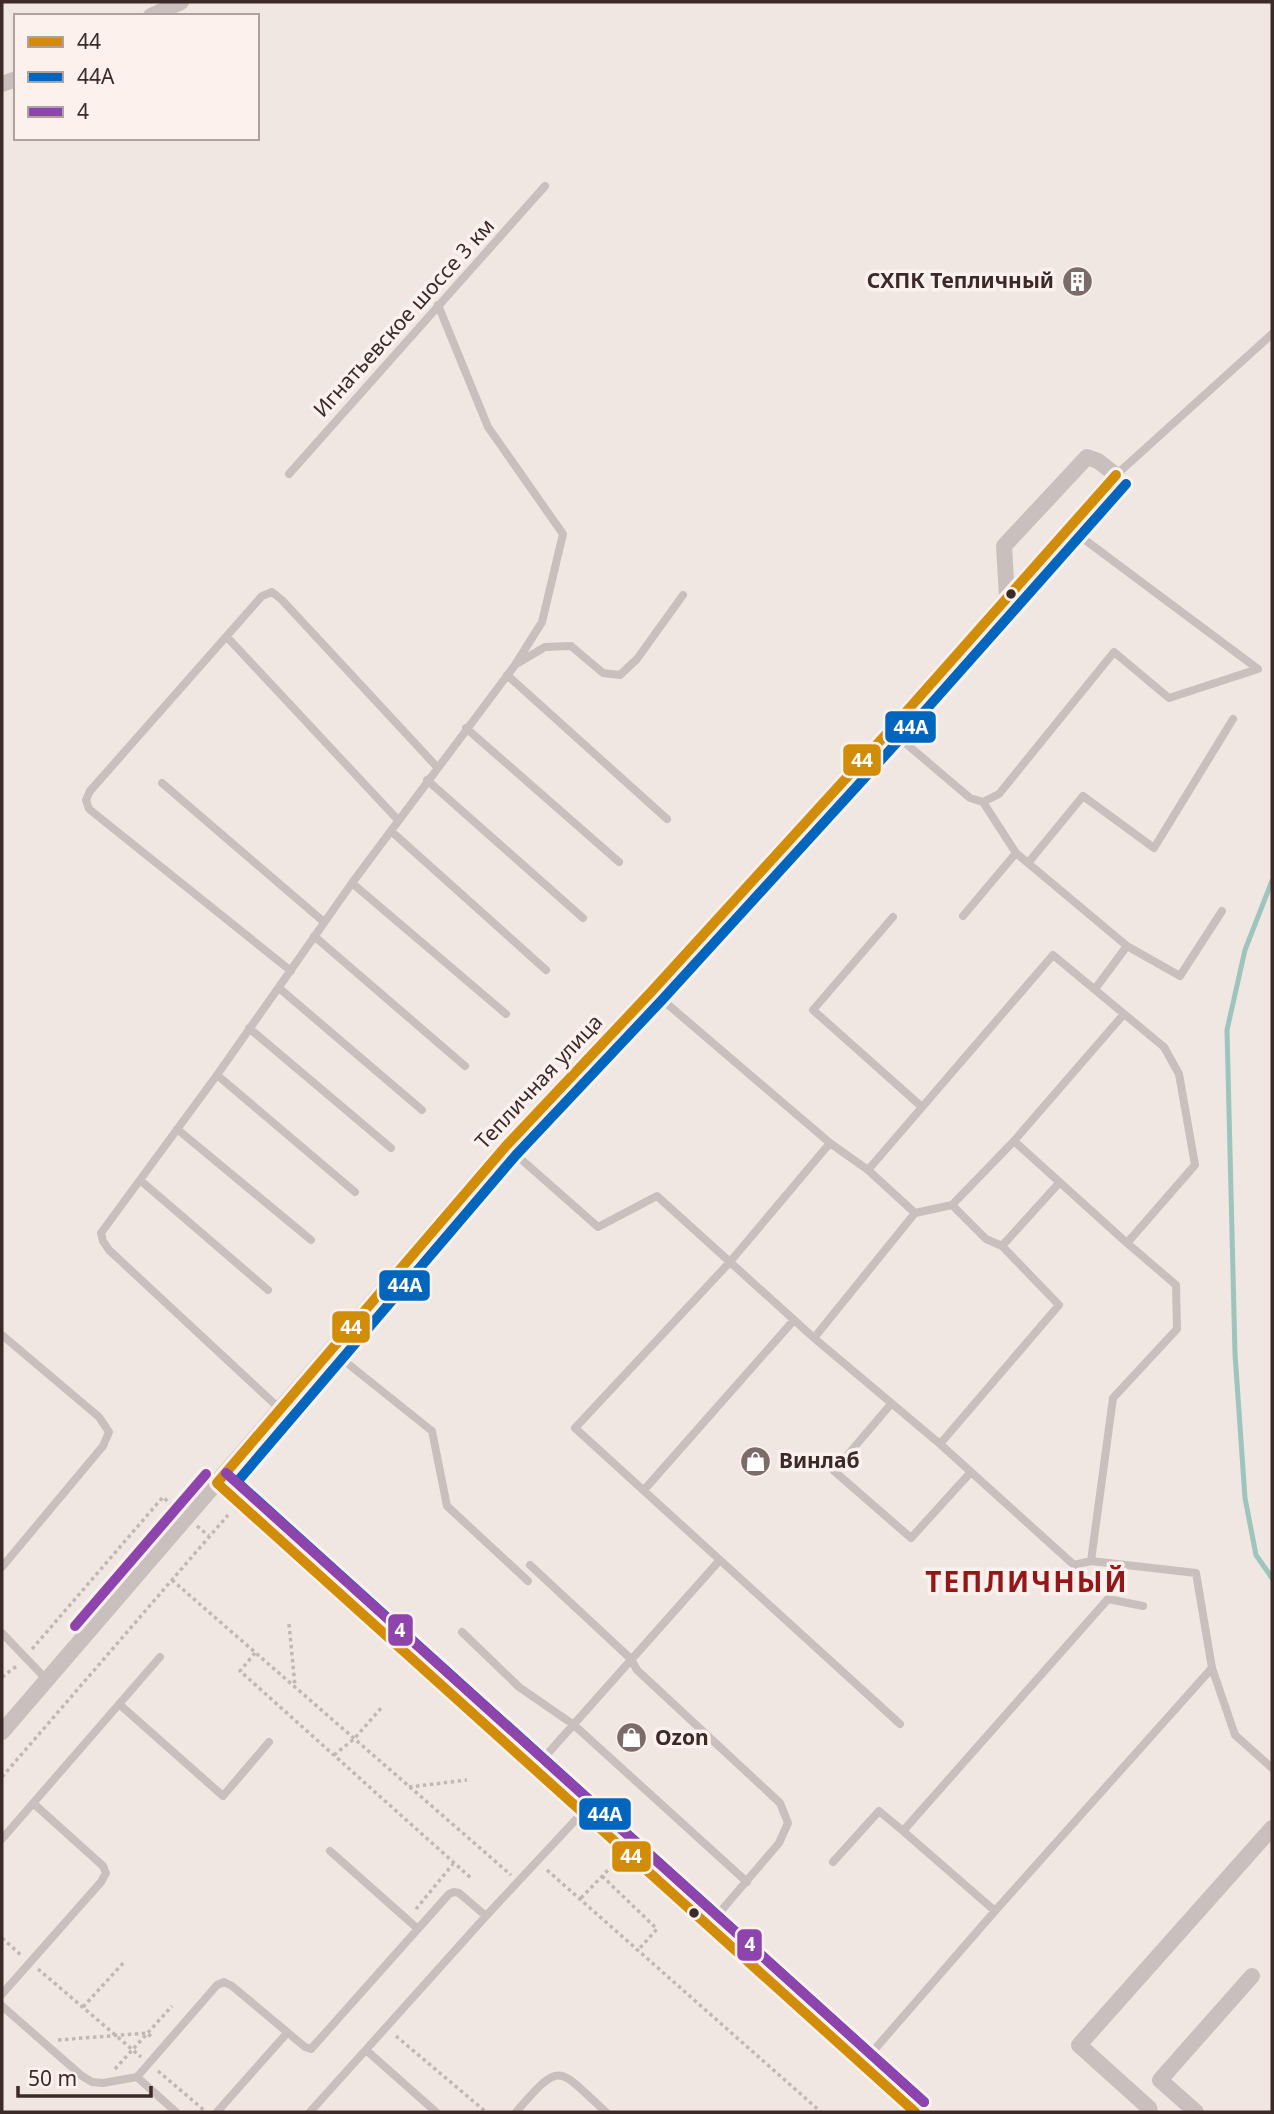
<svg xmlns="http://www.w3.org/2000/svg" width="1274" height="2114" font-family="'Noto Sans',sans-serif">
  <rect width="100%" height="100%" fill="#f0e7e3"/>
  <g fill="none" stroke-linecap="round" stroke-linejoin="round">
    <!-- stream -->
    <path stroke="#9dc5bb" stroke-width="5" d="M1272,881L1245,950L1227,1030L1235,1354L1245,1498L1256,1555L1272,1578"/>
    <!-- path -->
    <path stroke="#c2b7b4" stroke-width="3.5" stroke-dasharray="3.5 3.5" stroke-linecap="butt" d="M197,1526L209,1536
      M172,1580L511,1875
      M289,1624L295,1686
      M32,1649L163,1497L175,1508
      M255,1653L240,1671L471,1878
      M2,1677L18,1665
      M334,1755L354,1739L382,1707
      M2,1777L228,1515
      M409,1787L467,1780
      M547,1870L821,2112
      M602,1876L657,1929L639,1949
      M581,1898L610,1868
      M416,1909L453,1864
      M2,1938L21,1955
      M38,1969L141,2057
      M83,2007L125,1961
      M396,2036L486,2112
      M58,2040L147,2033L153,2038
      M115,2069L172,2006
      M158,2071L205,2111"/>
    <!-- lane -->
    <path stroke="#c9bfbc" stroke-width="8" d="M289,474L545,186
      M1116,475L1272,334
      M227,637L398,820
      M518,663L545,647L571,646L603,673L620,675L637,659L683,595
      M507,675L667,819
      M466,728L619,862
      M890,730L970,798L983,802L999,794L1114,652L1169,698L1258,669L1069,528
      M427,780L583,918
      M162,783L324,922
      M983,802L1016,853L1127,946L1095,989
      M391,831L546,970
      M1028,863L1083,796L1154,848L1233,719
      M352,883L506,1014
      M963,916L1016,853
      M893,917L813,1010L922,1107
      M314,936L465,1066
      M1127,946L1180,976L1222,911
      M291,971L89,809L86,800L90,791L262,596L272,592L282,600L437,767
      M279,988L422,1110
      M652,991L830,1143L868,1170L915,1213L952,1205L986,1239L1002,1246L1059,1305L940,1444
      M249,1028L391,1148
      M217,1075L355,1192
      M177,1129L311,1240
      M1014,1141L1127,1243
      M830,1143L729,1263L575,1428L900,1724
      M506,1146L598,1227L657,1196L814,1338L940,1444L1074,1565L1091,1561L1113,1398L1177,1329L1176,1285L1127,1243L1195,1165L1179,1074L1164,1047L1053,955L868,1170
      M140,1180L268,1290
      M952,1205L1014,1141L1124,1014
      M1002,1246L1059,1183
      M2,1335L99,1417L109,1432L103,1446L2,1567
      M814,1338L915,1213
      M332,1351L432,1431L447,1506L528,1581
      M891,1404L834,1471L911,1538L971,1472
      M281,1410L109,1250L103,1241L101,1233L217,1075L352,883L515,665L542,622L563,534L488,427L438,305
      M644,1490L794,1320
      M1091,1561L1196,1573L1212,1668L1235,1735L1272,1768
      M530,1565L631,1659L637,1670L780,1803L788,1823L779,1843L708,1926
      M462,1632L519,1687L574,1725L747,1882
      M2,1633L47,1680
      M119,1704L223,1796L269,1742
      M534,1769L719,1561
      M2,1839L160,1657
      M330,1851L418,1929
      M833,1862L879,1811L903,1831
      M995,1911L1212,1668
      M2,1994L101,1882L106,1873L103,1866L33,1803
      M2,2006L82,2076L92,2082L103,2083L137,2077L217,1985L224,1982L232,1986L305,2047L311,2049L449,1894L454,1892L459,1893L486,1916
      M366,2050L436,2112
      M861,2065L995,1911L903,1831L1108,1599L1143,1606
      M137,2077L176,2112
      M217,2112L287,2033
      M310,2112L486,1916L582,1813
      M516,2112C562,2059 557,2068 606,2112"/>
    <!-- street -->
    <path stroke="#c9bfbc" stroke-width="16" d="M151,16L181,2
      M2,84L16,79
      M217,1483L915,2112
      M2,1732L506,1146L652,991L890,730L1116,475L1098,461L1087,457L1004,546L1007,597
      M1150,2112L1149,2108L1079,2045L1272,1828
      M1196,2112L1160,2080L1252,1976"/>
    <defs>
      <path id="bus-1" d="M915,2112L217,1483L506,1146L652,991L890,730L1116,475"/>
      <path id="bus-2" d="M924,2102L237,1482L516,1155L662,1000L900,739L1126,484"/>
      <path id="bus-3" d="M226,1473L924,2102
        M75,1626L206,1474"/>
    </defs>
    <!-- bus-1 casing -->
    <use href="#bus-1" stroke="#fcf1ec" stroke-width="16"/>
    <!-- bus-2 casing -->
    <use href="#bus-2" stroke="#fcf1ec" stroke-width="16"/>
    <!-- bus-3 casing -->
    <use href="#bus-3" stroke="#fcf1ec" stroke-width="16"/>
    <!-- bus-1 -->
    <use href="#bus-1" stroke="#d28d08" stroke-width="10"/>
    <!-- bus-2 -->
    <use href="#bus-2" stroke="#0065bd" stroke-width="10"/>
    <!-- bus-3 -->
    <use href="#bus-3" stroke="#8e44ad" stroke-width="10"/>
  </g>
  <!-- icons -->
  <defs>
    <symbol id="building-disc" viewBox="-11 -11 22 22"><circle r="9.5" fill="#7b6c6a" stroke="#fcf1ec"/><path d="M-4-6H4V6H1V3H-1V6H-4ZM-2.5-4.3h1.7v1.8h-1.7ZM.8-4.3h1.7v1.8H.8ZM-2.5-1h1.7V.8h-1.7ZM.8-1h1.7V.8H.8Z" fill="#fff"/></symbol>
    <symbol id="shop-disc" viewBox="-11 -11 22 22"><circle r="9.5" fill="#7b6c6a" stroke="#fcf1ec"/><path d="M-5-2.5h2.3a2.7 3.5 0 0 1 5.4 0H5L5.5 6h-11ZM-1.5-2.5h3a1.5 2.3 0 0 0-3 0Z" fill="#fff"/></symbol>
  </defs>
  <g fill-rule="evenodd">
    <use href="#building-disc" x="1060" y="264" width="35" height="35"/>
    <use href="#shop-disc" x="738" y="1444" width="35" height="35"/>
    <use href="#shop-disc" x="614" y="1720" width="35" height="35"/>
  </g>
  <!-- markers -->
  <g fill="#3c2a29" stroke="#fcf1ec" stroke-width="2.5">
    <circle cx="1011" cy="594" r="6"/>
    <circle cx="694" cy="1913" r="6"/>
  </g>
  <g text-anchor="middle" stroke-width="7" stroke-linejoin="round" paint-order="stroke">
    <!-- poi labels -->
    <g font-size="21" font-weight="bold" fill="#3c2a29" stroke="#fcf1ec" text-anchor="start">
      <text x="1054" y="288" text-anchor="end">СХПК Тепличный</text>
      <text x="779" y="1468">Винлаб</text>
      <text x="655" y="1745">Ozon</text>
    </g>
    <!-- street labels -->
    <g font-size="21" fill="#3c2a29" stroke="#fcf1ec">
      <text transform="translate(404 318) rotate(-48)" y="7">Игнатьевское шоссе 3 км</text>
      <text transform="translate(539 1082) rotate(-47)" y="7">Тепличная улица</text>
    </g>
    <!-- district labels -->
    <g font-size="28" font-weight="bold" letter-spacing="2" fill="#941819" stroke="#fcf1ec">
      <text x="1027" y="1592">ТЕПЛИЧНЫЙ</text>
    </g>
  </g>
  <g stroke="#fcf1ec" stroke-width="2.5">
    <rect x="884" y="710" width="53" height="34" rx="7" fill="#0065bd"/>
    <rect x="842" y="743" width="40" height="34" rx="7" fill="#d28d08"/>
    <rect x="378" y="1269" width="53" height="33" rx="7" fill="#0065bd"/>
    <rect x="331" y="1310" width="40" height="34" rx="7" fill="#d28d08"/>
    <rect x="387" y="1613" width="27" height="34" rx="7" fill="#8e44ad"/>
    <rect x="578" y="1797" width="54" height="34" rx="7" fill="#0065bd"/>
    <rect x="611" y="1840" width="41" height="33" rx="7" fill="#d28d08"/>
    <rect x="736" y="1928" width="27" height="34" rx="7" fill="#8e44ad"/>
  </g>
  <g font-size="19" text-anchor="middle" font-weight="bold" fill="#fff">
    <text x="911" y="734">44А</text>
    <text x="862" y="767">44</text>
    <text x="405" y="1292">44А</text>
    <text x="351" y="1334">44</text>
    <text x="400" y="1637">4</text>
    <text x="605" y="1821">44А</text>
    <text x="631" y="1863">44</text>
    <text x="750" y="1951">4</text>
  </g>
  <!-- border -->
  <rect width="1274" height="2114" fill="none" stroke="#3c2a29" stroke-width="7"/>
  <!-- legend -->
  <rect x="14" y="14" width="245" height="126" fill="#fcf1ec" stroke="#afa19e" stroke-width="2"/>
  <rect x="28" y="37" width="35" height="10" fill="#d28d08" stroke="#afa19e" stroke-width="2"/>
  <text x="77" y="49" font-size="21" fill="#3c2a29">44</text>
  <rect x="28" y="72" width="35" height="10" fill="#0065bd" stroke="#afa19e" stroke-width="2"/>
  <text x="77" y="84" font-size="21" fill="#3c2a29">44А</text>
  <rect x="28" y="107" width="35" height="10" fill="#8e44ad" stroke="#afa19e" stroke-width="2"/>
  <text x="77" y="119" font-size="21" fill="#3c2a29">4</text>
  <!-- scale -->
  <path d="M18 2086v10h133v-10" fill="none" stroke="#3c2a29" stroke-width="3.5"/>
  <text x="28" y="2086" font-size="21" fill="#3c2a29" stroke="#fcf1ec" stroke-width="5" paint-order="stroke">50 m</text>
</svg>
